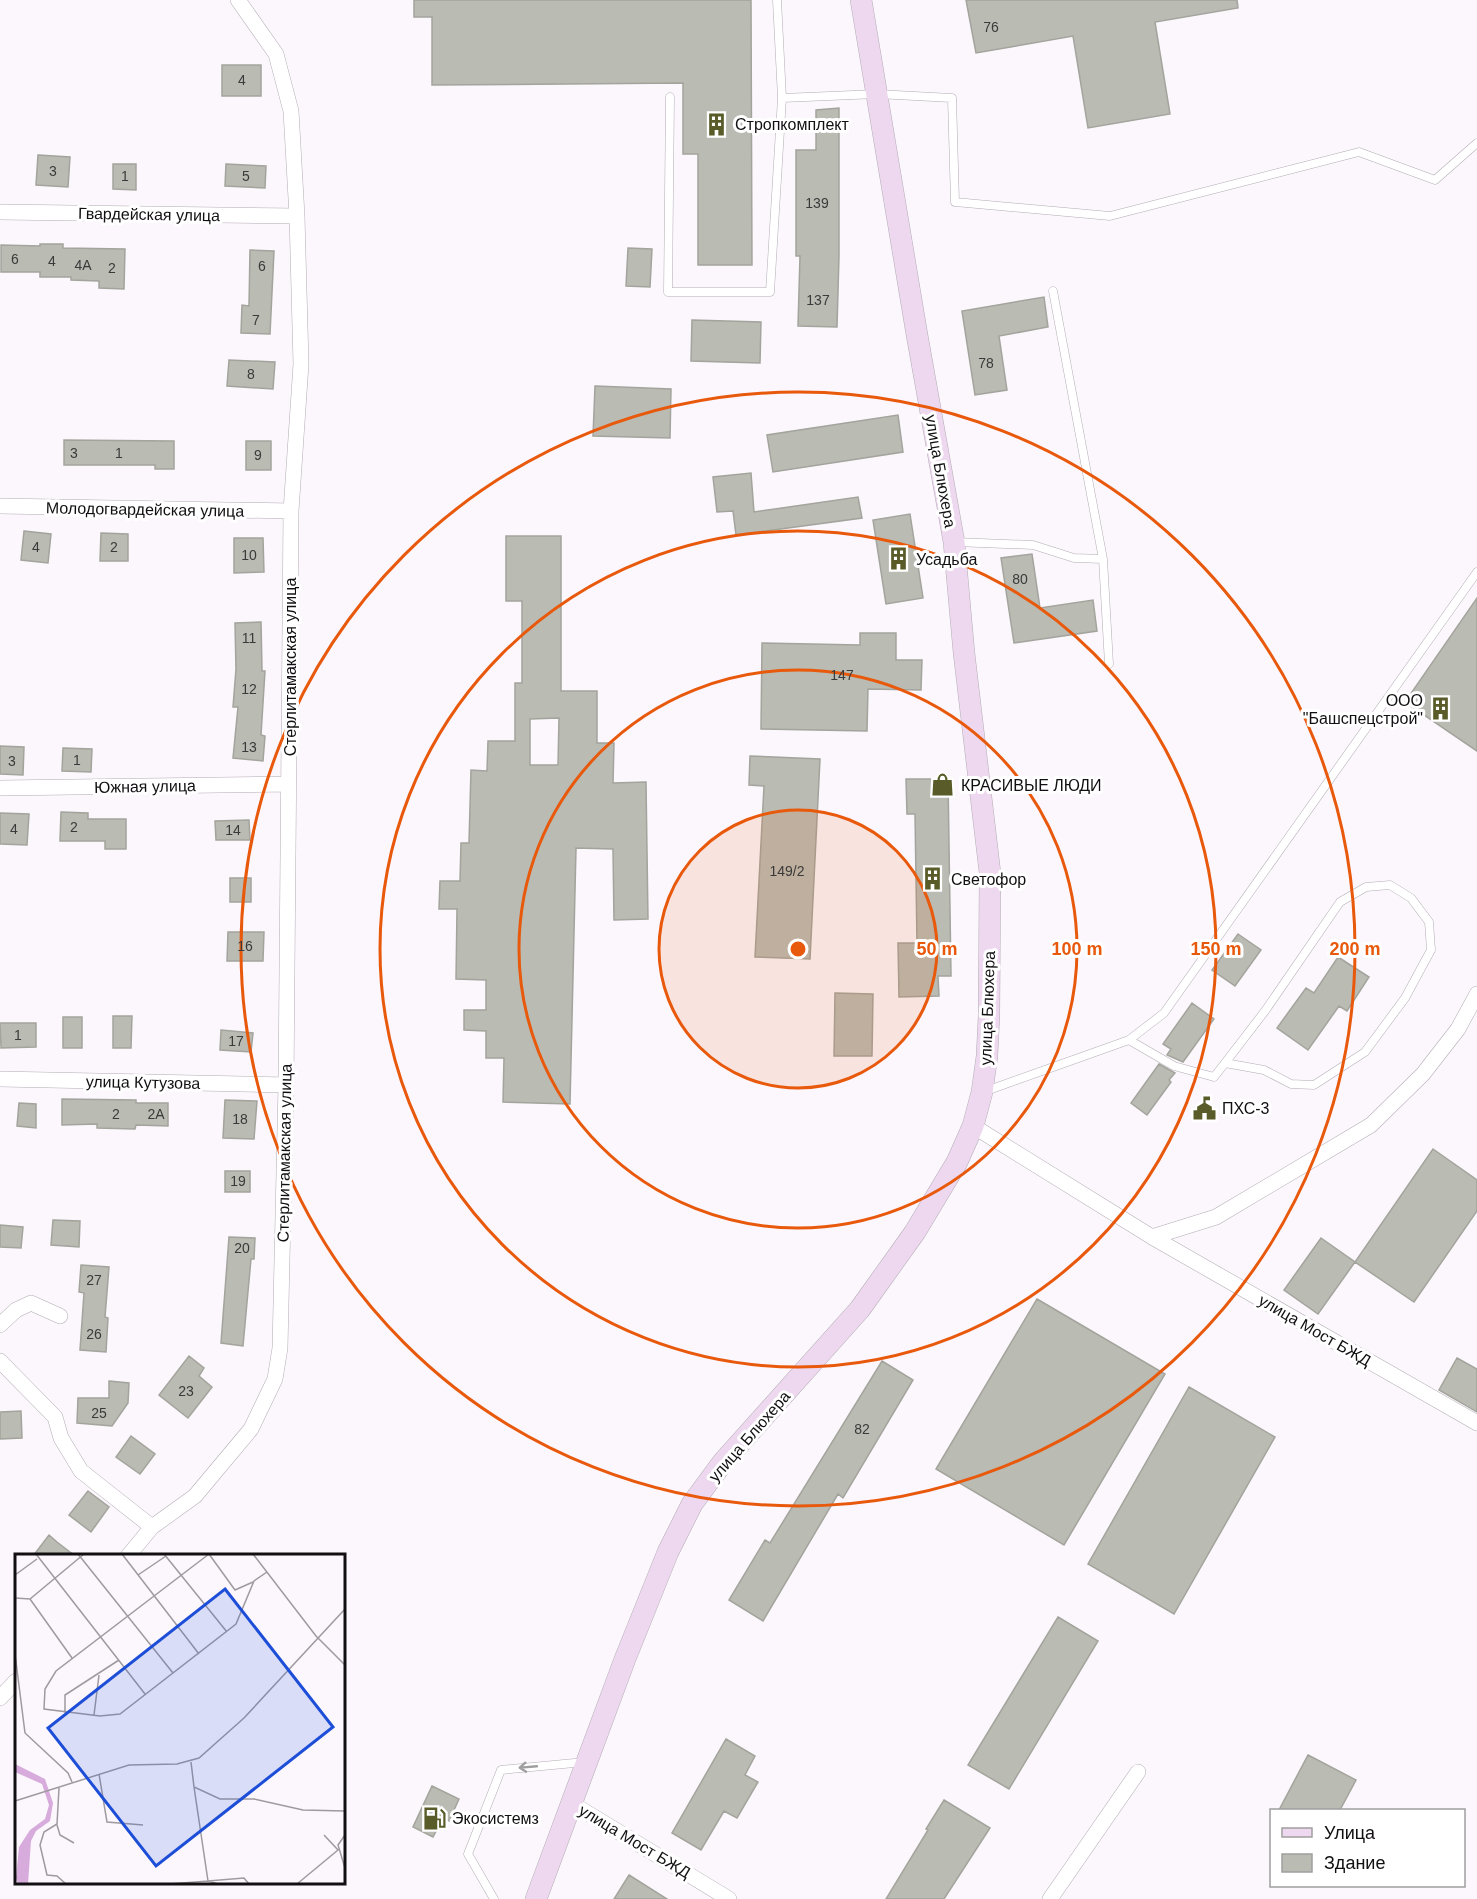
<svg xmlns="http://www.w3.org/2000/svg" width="1477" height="1899" font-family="Arial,sans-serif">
  <rect width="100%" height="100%" fill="#fcf6fd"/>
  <!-- building -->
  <path fill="#babbb3" stroke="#a3a49c" stroke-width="1.5" fill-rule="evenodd" d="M414,0H751L752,265H698V154H683V83L432,85V17H414Z
    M966,0H1237L1238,8L1155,22L1170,114L1088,128L1073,36L976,53Z
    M222,65H261V96H222Z
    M839,108V256L837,327L798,326L800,256H796V150H816V110Z
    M38,155L70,157L68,187L36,185Z
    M113,164H136V190L113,189Z
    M226,164L266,166L265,188L225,186Z
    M40,244H63V248L125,249L124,289L99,288V281L71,280V277H40V272H1V245L40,246Z
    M628,248L652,249L650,287L626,286Z
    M250,250L274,251L270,334L241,333L242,305L249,306Z
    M1044,297L1048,327L999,336L1007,390L975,395L962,311Z
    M692,320L761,322L760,363L691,361Z
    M229,360L275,362L273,389L227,386Z
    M595,386L671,389L670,438L593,436Z
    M898,415L903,452L773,472L767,435Z
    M64,440L174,441V469H155V465H64Z
    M246,441H271V470H246Z
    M751,473L754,512L858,497L862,518L736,535L733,511L717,512L713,477Z
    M910,514L923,598L886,604L873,520Z
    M24,531L51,534L48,563L21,560Z
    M101,533L128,534V561H100Z
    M506,536H561V691H597V743H614L613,783L646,782L648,919L614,920L613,849L576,848L570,1104L503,1102L504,1058H486V1031L464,1030V1010H486V980L456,979L457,909H439L440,881H460L461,843H469L471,770L487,771L488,741H515V683H522V601H506ZM559,718L558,765H530V719Z
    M234,538H263L264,572L234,573Z
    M1032,554L1040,608L1093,600L1097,631L1014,643L1001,558Z
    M1477,598V751L1405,702Z
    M261,622L262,671H265L261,735L265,736L263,761L233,758L238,707H233L236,669L235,623Z
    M860,633H896V660H922L921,690L868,689L867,731L761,729L762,643L860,645Z
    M0,746L24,747L23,775L0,774Z
    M63,748L92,749L91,772L62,771Z
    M750,756L820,759L810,959L755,957L764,786L749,785Z
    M906,779H948L951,976H938L939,996L899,997L898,943H917L915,814H907Z
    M61,812L88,813V819H126V849H105V841H60Z
    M0,813L29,814L27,845L0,844Z
    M249,820L250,840H216L215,821Z
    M230,878H251V902H230Z
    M228,932H264L263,961H227Z
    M1238,934L1261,950L1235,986L1212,970Z
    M1338,957L1369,977L1347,1011L1339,1006L1308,1050L1277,1028L1306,988L1314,993Z
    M835,993L873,994L872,1056H834Z
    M1192,1003L1214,1019L1183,1062L1167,1055L1171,1049L1163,1044Z
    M113,1016H132L131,1048H113Z
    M63,1017H82V1048H63Z
    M0,1023H36V1047L1,1048Z
    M221,1030L253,1033L251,1052L220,1050Z
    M1159,1064L1175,1073L1169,1080L1171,1082L1147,1115L1131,1103Z
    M62,1099L136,1100V1103H168V1126L136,1125L135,1129L97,1128V1124L62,1125Z
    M225,1100L257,1101L254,1139L223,1138Z
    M19,1103L36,1104V1128L17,1126Z
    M1433,1149L1477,1180V1211L1414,1302L1355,1262Z
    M225,1171H250V1192H225Z
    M53,1220L80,1221L79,1247L51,1245Z
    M0,1225L23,1227L21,1248L0,1247Z
    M229,1237L255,1238L254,1259H251L243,1346L221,1343Z
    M1321,1238L1355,1262L1318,1314L1284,1290Z
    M81,1265L109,1267L105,1317L108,1318L106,1352L80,1350L84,1293L79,1292Z
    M1037,1299L1165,1374L1064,1545L936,1469Z
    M189,1356L204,1368L199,1376L212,1387L188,1418L159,1395Z
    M1457,1358L1477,1369V1412L1439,1390Z
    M882,1361L913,1380L843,1498L838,1494L763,1621L729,1600L765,1540L770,1543Z
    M109,1381L129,1383L128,1403L112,1426L77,1423L78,1398H109Z
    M1189,1387L1275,1437L1174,1614L1088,1564Z
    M21,1411L22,1438L0,1439V1412Z
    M131,1436L155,1454L140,1474L116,1457Z
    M88,1491L109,1507L91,1532L69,1515Z
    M49,1535L57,1542L75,1556H33Z
    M1058,1617L1098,1641L1009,1789L968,1765Z
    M726,1739L755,1756L745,1775L758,1782L737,1818L724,1811L701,1850L672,1833Z
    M1308,1755L1356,1780L1340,1810H1279Z
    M432,1786L459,1799L449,1821L443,1818L433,1837L413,1827Z
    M944,1800L990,1828L944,1899H886L928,1830L926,1829Z
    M629,1875L667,1899H614Z"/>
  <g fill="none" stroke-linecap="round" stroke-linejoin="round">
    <defs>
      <path id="service" d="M777,0L782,98L877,94L952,98L955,202L1110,216L1359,152L1435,180L1477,143
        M670,97L668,292H770L782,98
        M1053,291L1103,559L1109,664
        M955,542L1033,545L1074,558L1103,559
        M1129,1040L1174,1066L1214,1077L1225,1063L1265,1011L1340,902L1366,887L1390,885L1411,898L1429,922L1431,950L1405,998L1365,1052L1314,1085L1291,1084L1264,1070L1225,1063
        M986,1091L1129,1040L1164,1013L1477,572
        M494,1899L468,1854L501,1770L585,1762"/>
      <path id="minor" d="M0,212L297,216
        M0,506L291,511
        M0,788L289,784
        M0,1079L286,1085
        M973,1126L1152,1237L1216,1217L1371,1125L1423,1074L1458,1029L1477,994
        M1152,1237L1477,1423
        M0,1325L16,1310L31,1303L60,1316
        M0,1361L55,1417L61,1438L81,1471L152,1527
        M128,1556L152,1527L195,1496L251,1429L275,1379L280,1348L286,1085L291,511L301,364L297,216L291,111L276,54L238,0
        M0,1698L16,1681
        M571,1803L729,1899
        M1050,1899L1138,1772"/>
      <path id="secondary" d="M536,1899L625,1659L668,1552L692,1504L723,1462L860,1309L915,1232L957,1162L973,1126L982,1092L987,1056L989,1016L990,873L964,653L954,542L917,335L861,0"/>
    </defs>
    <!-- service casing -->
    <use href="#service" stroke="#b3adb4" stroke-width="9"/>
    <!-- minor casing -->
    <use href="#minor" stroke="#b3adb4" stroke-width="16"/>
    <!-- secondary casing -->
    <use href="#secondary" stroke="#b3adb4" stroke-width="22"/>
    <!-- service -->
    <use href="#service" stroke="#fff" stroke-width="8"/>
    <!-- minor -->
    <use href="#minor" stroke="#fff" stroke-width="15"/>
    <!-- secondary -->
    <use href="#secondary" stroke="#edd8ef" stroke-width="21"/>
  </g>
  <!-- one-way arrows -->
  <defs><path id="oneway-shaft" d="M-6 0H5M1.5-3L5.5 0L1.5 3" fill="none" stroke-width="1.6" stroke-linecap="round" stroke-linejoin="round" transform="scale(1.5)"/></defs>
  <use stroke="#a09fa0" href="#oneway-shaft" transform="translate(528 1767) rotate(175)"/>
  <!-- distance rings -->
  <circle cx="798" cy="949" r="139" fill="#e8590c" fill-opacity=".12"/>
  <g fill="none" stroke="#e8590c" stroke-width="3">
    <circle cx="798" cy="949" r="139"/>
    <circle cx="798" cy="949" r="279"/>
    <circle cx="798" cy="949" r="418"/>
    <circle cx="798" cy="949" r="557"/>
  </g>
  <!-- icons -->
  <defs>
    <symbol id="building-bare" viewBox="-9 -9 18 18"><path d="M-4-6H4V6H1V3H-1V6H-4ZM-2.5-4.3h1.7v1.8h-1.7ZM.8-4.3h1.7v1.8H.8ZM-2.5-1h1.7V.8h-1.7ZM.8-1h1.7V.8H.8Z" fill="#595c29" stroke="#fff" stroke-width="2.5" paint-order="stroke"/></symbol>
    <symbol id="shop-bare" viewBox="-9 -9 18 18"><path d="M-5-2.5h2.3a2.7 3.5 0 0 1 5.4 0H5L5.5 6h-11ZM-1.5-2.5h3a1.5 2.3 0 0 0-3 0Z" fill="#595c29" stroke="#fff" stroke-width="2.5" paint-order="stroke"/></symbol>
    <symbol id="civic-bare" viewBox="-9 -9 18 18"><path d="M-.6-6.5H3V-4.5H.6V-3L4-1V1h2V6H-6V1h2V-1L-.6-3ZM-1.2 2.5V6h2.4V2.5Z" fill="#595c29" stroke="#fff" stroke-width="2.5" paint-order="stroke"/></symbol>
    <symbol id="fuel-bare" viewBox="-9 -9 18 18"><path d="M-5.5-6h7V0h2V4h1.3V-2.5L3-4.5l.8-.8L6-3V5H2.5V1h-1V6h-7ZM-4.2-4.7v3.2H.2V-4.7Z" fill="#595c29" stroke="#fff" stroke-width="2.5" paint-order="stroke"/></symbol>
  </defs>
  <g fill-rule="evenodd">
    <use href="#building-bare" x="700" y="108" width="33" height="33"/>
    <use href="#building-bare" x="882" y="542" width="33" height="33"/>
    <use href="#building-bare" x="1424" y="692" width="33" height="33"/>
    <use href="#shop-bare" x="926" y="768" width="33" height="33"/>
    <use href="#building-bare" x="916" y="862" width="33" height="33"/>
    <use href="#civic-bare" x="1188" y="1092" width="33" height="33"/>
    <use href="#fuel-bare" x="418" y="1802" width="33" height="33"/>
  </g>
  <g text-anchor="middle" stroke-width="6" stroke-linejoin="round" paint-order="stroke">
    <!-- number labels -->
    <g font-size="14" fill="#3b3a3a">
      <text x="991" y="32">76</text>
      <text x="242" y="85">4</text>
      <text x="53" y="176">3</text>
      <text x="125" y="181">1</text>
      <text x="246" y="181">5</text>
      <text x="817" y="208">139</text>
      <text x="15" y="264">6</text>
      <text x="52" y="266">4</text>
      <text x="83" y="270">4А</text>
      <text x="262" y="271">6</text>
      <text x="112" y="273">2</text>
      <text x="818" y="305">137</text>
      <text x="256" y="325">7</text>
      <text x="986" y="368">78</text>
      <text x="251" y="379">8</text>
      <text x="74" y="458">3</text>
      <text x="119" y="458">1</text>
      <text x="258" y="460">9</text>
      <text x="36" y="552">4</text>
      <text x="114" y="552">2</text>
      <text x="249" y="560">10</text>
      <text x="1020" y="584">80</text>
      <text x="249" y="643">11</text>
      <text x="842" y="680">147</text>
      <text x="249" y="694">12</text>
      <text x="249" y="752">13</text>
      <text x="77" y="765">1</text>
      <text x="12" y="766">3</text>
      <text x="74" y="832">2</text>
      <text x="14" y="834">4</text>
      <text x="233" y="835">14</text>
      <text x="787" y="876">149/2</text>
      <text x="245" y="951">16</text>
      <text x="18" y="1040">1</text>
      <text x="236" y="1046">17</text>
      <text x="116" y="1119">2</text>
      <text x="156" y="1119">2А</text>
      <text x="240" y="1124">18</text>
      <text x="238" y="1186">19</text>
      <text x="242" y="1253">20</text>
      <text x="94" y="1285">27</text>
      <text x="94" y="1339">26</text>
      <text x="186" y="1396">23</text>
      <text x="99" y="1418">25</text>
      <text x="862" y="1434">82</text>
    </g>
    <!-- poi labels -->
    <g font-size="16" fill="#110f11" stroke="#fff" text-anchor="start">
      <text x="735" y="130">Стропкомплект</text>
      <text x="916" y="565">Усадьба</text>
      <text x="1423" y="706" text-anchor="end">ООО<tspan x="1423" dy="18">"Башспецстрой"</tspan></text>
      <text x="961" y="791">КРАСИВЫЕ ЛЮДИ</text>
      <text x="951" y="885">Светофор</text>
      <text x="1222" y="1114">ПХС-3</text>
      <text x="452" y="1824">Экосистемз</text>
    </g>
    <!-- street labels -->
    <g font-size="16" fill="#110f11" stroke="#fff">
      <text transform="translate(149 214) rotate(1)" y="6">Гвардейская улица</text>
      <text transform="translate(941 471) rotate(80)" y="6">улица Блюхера</text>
      <text transform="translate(145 509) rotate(1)" y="6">Молодогвардейская улица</text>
      <text transform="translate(290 667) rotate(-90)" y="6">Стерлитамакская улица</text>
      <text transform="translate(145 786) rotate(-1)" y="6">Южная улица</text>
      <text transform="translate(987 1008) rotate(-88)" y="6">улица Блюхера</text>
      <text transform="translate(143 1082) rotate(1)" y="6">улица Кутузова</text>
      <text transform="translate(284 1153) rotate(-89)" y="6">Стерлитамакская улица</text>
      <text transform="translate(1315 1330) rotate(30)" y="6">улица Мост БЖД</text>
      <text transform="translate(749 1436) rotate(-49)" y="6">улица Блюхера</text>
      <text transform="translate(635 1841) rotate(31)" y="6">улица Мост БЖД</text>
    </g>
  </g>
  <!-- overview -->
  <g transform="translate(15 1554)">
    <rect width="330" height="330" fill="#fcf6fd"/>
    <path d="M0,210L30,225L38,249L35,267L21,277L16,287L13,330H3L1,324L4,293L15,276L30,265L34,251L27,230L0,218Z" fill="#d7abdc"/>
    <path fill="none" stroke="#9e9a9f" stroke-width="1.5" d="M21,0L130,140M63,0L158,119M107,0L184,100M149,0L212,78M194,0L41,117L30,135L29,155L85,162L105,160L221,70L239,27L252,18M194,0L220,36L238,28M238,0L301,82L330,111M0,21L22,5M123,21L151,2M0,44L15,45L69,0M15,45L57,104M0,100L10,179L53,219L57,228M50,159V141L104,106M79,161L84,121M176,208L179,233L205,245H239L288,256L330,257M84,220L92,268L128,271M179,233L193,327L229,324L234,330M44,234L42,270L29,278L25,291L32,321L42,322L51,330M0,247L114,211L162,210L184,204L229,164L330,55M42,271L45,281L59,289M330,281L323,291L330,314M154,330L193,327L203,330M282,330L323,296L309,281"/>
    <path fill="#1d4ed8" fill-opacity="0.15" stroke="#1d4ed8" stroke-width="3" d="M210,35L318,173L141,312L33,174Z"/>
    <rect width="330" height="330" fill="none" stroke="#110f11" stroke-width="3"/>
  </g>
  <circle cx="798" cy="949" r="9" fill="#e8590c" stroke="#fff" stroke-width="3"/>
  <g font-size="18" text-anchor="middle" font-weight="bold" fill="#e8590c" stroke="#fff" stroke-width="6" stroke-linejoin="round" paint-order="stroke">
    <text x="937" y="955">50 m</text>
    <text x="1077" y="955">100 m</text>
    <text x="1216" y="955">150 m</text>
    <text x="1355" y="955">200 m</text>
  </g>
  <!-- legend -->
  <rect x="1270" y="1809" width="195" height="78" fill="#ffffff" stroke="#a09fa0" stroke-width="1.5"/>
  <rect x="1282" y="1828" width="30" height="9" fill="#edd8ef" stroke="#a09fa0" stroke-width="1.5"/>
  <text x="1324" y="1839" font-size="18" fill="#110f11">Улица</text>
  <rect x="1282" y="1854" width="30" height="18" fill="#babbb3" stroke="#a09fa0" stroke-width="1.5"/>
  <text x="1324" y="1869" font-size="18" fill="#110f11">Здание</text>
</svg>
